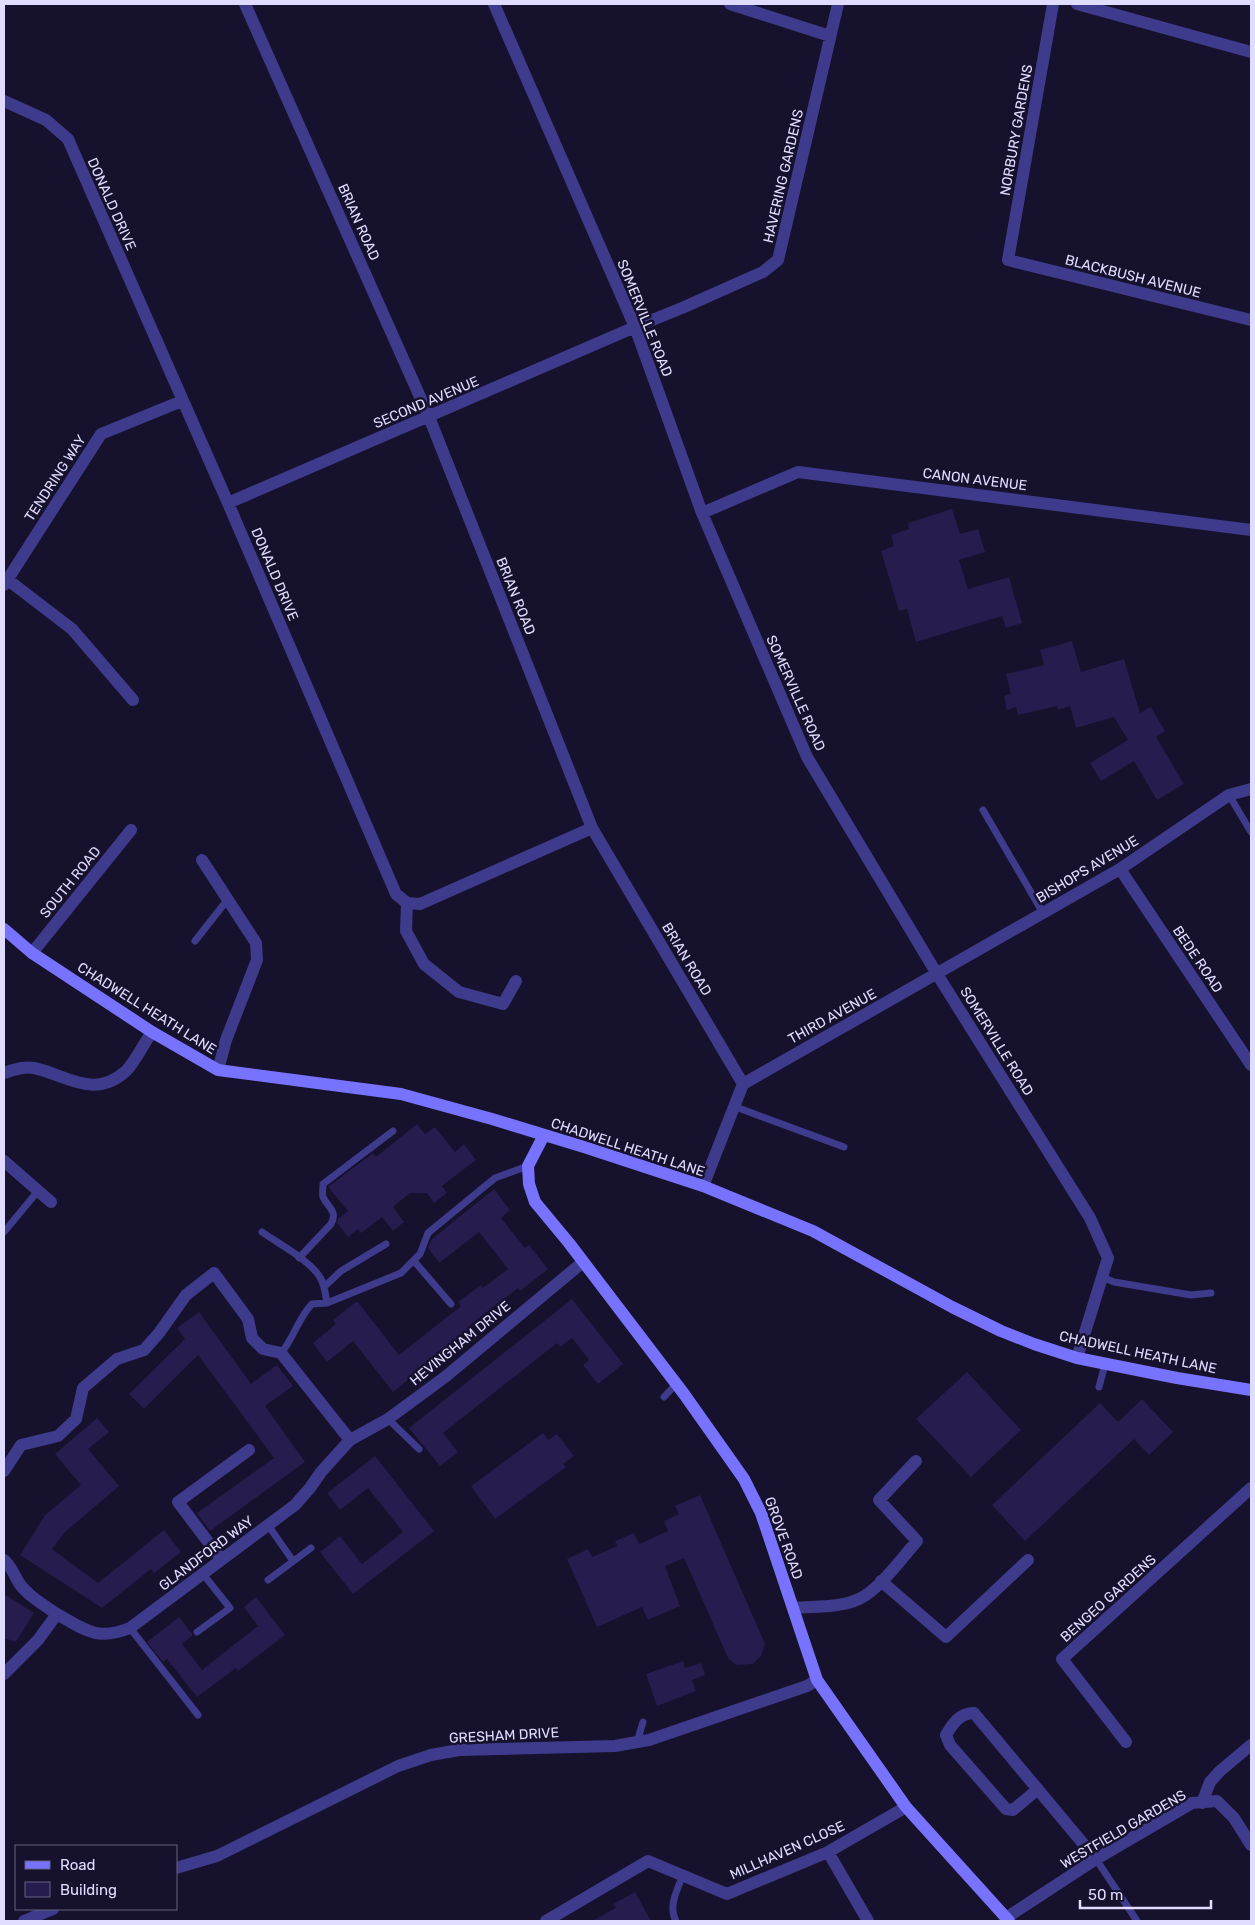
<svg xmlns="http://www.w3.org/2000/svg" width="1255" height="1925" font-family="Rubik,sans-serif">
  <rect width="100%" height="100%" fill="#16112c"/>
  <!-- building -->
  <path fill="#261c4e" d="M952,509L960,534L978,529L985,552L959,560L968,589L1009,577L1022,623L1006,628L1002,616L916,642L907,609L899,611L881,551L894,546L891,535L909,529L908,523Z
    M1072,641L1081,672L1124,659L1140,713L1151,707L1165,731L1156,737L1184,784L1157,800L1134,761L1101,781L1090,763L1128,740L1114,717L1076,728L1070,706L1058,710L1057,706L1018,715L1016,707L1007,710L1004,696L1011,694L1006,674L1044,665L1040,650Z
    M417,1124L425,1134L435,1127L455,1152L464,1144L476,1160L442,1186L447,1193L434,1203L427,1193H410L393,1207L404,1222L393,1231L382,1217L361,1233L358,1229L348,1237L337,1223L338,1219L348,1211L328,1187L373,1153L376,1157Z
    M494,1189L510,1210L501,1218L525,1248L529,1245L548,1269L520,1291L518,1288L470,1325L473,1328L393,1392L353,1341L327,1362L313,1343L336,1324L333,1320L357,1301L399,1355L461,1306L458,1302L481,1285L483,1288L508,1269L479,1232L439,1263L428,1248L432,1239Z
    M572,1299L623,1364L598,1384L583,1365L589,1360L572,1338L560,1347L557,1343L443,1433L458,1452L440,1466L409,1428Z
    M199,1312L251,1384L277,1365L293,1386L265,1406L305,1462L210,1531L197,1513L274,1458L198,1355L144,1409L129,1394L185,1339L177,1328Z
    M967,1372L1021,1430L971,1477L916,1419Z
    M1142,1399L1173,1432L1149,1455L1134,1439L1025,1541L992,1505L1100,1403L1118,1422Z
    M97,1418L109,1432L88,1449L119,1486L64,1533L52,1549L98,1583L164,1530L181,1552L154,1573L151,1569L102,1608L20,1555L45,1515L81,1485L55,1454Z
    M543,1433L548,1440L557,1434L574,1456L563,1464L566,1467L495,1519L471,1486Z
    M375,1456L434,1531L353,1594L320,1552L340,1536L362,1564L403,1532L368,1488L340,1510L327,1493Z
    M700,1495L765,1644L761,1656L753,1664L736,1665L728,1658L684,1558L665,1566L680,1606L648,1620L642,1607L597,1627L567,1559L588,1549L592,1557L617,1546L615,1541L634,1533L639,1544L668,1531L664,1521L679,1514L675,1506Z
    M4,1594L34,1613L16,1642L4,1638Z
    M256,1597L285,1635L238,1671L236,1668L197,1697L167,1659L163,1662L147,1642L179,1617L193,1635L182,1644L202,1670L258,1626L244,1607Z
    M683,1661L685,1668L701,1663L705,1675L692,1680L696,1691L657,1706L646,1674Z
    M635,1892L651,1921H592L616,1908L613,1904Z"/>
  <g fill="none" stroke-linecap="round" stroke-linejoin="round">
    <!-- lane -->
    <path stroke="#3e3b8c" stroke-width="7" d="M1229,795L1251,832
      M983,810L1043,913
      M195,941L228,899
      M733,1106L844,1147
      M4,1232L38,1191
      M262,1232C279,1244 304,1257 317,1273C324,1281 325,1292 327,1303L312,1304C298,1318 294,1338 281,1353
      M299,1258L331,1224C338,1211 328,1208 323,1197C322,1194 323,1188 323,1184L393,1131
      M414,1261L451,1304
      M1102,1277L1114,1282L1191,1295L1211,1293
      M324,1287L341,1271L386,1244
      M327,1303L401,1273L420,1254L428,1233L495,1178L528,1166
      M1099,1387L1105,1364
      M664,1397L676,1384
      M388,1419L419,1449
      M268,1525L293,1561
      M268,1580L311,1548
      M130,1628L198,1715
      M197,1632L230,1608L203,1574
      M637,1742L643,1722
      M1096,1859L1137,1921
      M676,1921C668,1907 677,1890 683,1875"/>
    <!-- street -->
    <path stroke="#3e3b8c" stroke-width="12" d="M245,4L429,417L592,828L743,1084L703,1186
      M494,4L635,327L702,513L807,757L937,974L1090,1218L1108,1258L1077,1358
      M730,4L830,36
      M1053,4L1008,260L1251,320
      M1077,4L1251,52
      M4,101L46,120L68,139L228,503L396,894L407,903L420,904L592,828
      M228,503L635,327L682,308L763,272L778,260L838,4
      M702,513L798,472L1251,530
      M8,580L72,629L133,700
      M4,585L101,434L182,401
      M202,860L256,943L257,960L226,1040L218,1070
      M1120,869L1251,1065
      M407,903L406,931L424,964L459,992L503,1004L516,981
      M32,953L131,830
      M4,1073C13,1070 24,1066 34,1068C67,1075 94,1100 126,1071C135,1062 144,1043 152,1032
      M743,1084L1120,869L1229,795L1251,789
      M4,1161L51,1202
      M4,1471L21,1445L58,1436L76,1419L83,1388L117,1359L144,1350L159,1333L186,1295L214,1273L248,1319L252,1338L263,1349L281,1353L350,1440
      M221,1559L178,1502L249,1450
      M4,1560C12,1567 14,1575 19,1583C28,1596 44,1605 57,1614
      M881,1581L946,1637L1028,1560
      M793,1608C814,1606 840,1608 859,1599C880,1589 901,1559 917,1541L879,1500L916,1461
      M4,1674L38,1640L57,1614C85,1630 97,1641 130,1628L295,1505L310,1488L321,1472L350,1440L388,1419L445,1377L583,1262
      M1126,1742L1062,1659L1251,1488
      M1038,1789L1013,1810L1006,1809L950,1745L946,1735C953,1723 960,1713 974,1713L1096,1859
      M1202,1803L1210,1782L1220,1771L1251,1745
      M828,1852L868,1921
      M176,1868L217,1856L398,1766L431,1755L459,1750L615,1746L637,1742L649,1740L807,1686L817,1680
      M1006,1918L1096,1859L1192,1803L1217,1801L1234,1818L1251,1845
      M24,1921L53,1909
      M546,1921L648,1861L727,1894L828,1852L906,1807"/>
    <!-- secondary -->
    <path stroke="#7773ff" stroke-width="12" d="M4,929L32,953L152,1032L218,1070L401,1094L492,1119L584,1147L703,1186L813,1231L952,1307L1001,1331L1034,1344L1077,1358L1177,1378L1251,1390
      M544,1135L528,1166L529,1184L535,1202L569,1243L684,1394L744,1479L761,1513L817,1680L906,1807L1009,1921"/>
  </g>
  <g text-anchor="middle" stroke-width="5" stroke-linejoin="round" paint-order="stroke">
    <!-- street labels -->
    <g font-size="14" fill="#e0dcff" stroke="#16112c">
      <text transform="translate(1016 130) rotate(-80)" y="5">NORBURY GARDENS</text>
      <text transform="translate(783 176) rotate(-77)" y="5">HAVERING GARDENS</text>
      <text transform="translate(112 204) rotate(66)" y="5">DONALD DRIVE</text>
      <text transform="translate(359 222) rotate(66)" y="5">BRIAN ROAD</text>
      <text transform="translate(1133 276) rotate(14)" y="5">BLACKBUSH AVENUE</text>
      <text transform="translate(645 318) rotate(68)" y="5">SOMERVILLE ROAD</text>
      <text transform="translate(426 402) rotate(-23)" y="5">SECOND AVENUE</text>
      <text transform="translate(55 478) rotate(-57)" y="5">TENDRING WAY</text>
      <text transform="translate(975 479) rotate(7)" y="5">CANON AVENUE</text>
      <text transform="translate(275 574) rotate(67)" y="5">DONALD DRIVE</text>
      <text transform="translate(516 596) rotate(68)" y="5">BRIAN ROAD</text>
      <text transform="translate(796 693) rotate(66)" y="5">SOMERVILLE ROAD</text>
      <text transform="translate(1087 869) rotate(-31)" y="5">BISHOPS AVENUE</text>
      <text transform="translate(70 882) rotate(-51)" y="5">SOUTH ROAD</text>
      <text transform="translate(687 959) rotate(59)" y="5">BRIAN ROAD</text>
      <text transform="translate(1198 959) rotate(56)" y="5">BEDE ROAD</text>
      <text transform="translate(147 1008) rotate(32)" y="5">CHADWELL HEATH LANE</text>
      <text transform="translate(832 1016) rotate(-29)" y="5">THIRD AVENUE</text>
      <text transform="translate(997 1041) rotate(58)" y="5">SOMERVILLE ROAD</text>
      <text transform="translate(628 1147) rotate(18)" y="5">CHADWELL HEATH LANE</text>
      <text transform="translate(460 1343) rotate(-39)" y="5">HEVINGHAM DRIVE</text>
      <text transform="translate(1138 1352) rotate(12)" y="5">CHADWELL HEATH LANE</text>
      <text transform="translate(784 1538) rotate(70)" y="5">GROVE ROAD</text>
      <text transform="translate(206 1553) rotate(-37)" y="5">GLANDFORD WAY</text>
      <text transform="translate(1108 1598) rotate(-42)" y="5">BENGEO GARDENS</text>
      <text transform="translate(504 1735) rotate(-3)" y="5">GRESHAM DRIVE</text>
      <text transform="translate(1123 1829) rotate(-30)" y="5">WESTFIELD GARDENS</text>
      <text transform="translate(787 1850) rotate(-24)" y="5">MILLHAVEN CLOSE</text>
    </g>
  </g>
  <!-- border -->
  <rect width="1255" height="1925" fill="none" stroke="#e0dcff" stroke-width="10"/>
  <!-- legend -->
  <rect x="15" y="1845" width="162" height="65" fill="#16112c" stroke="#676280"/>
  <rect x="25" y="1861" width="25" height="8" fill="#7773ff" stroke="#676280"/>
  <text x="60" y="1870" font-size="15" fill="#e0dcff">Road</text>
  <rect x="25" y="1882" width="25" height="15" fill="#261c4e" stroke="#676280"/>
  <text x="60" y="1895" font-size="15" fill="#e0dcff">Building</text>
  <!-- scale -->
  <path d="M1080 1900v8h131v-8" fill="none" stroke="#e0dcff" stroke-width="2.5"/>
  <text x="1088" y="1900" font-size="15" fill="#e0dcff" stroke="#16112c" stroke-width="4" paint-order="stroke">50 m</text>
</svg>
